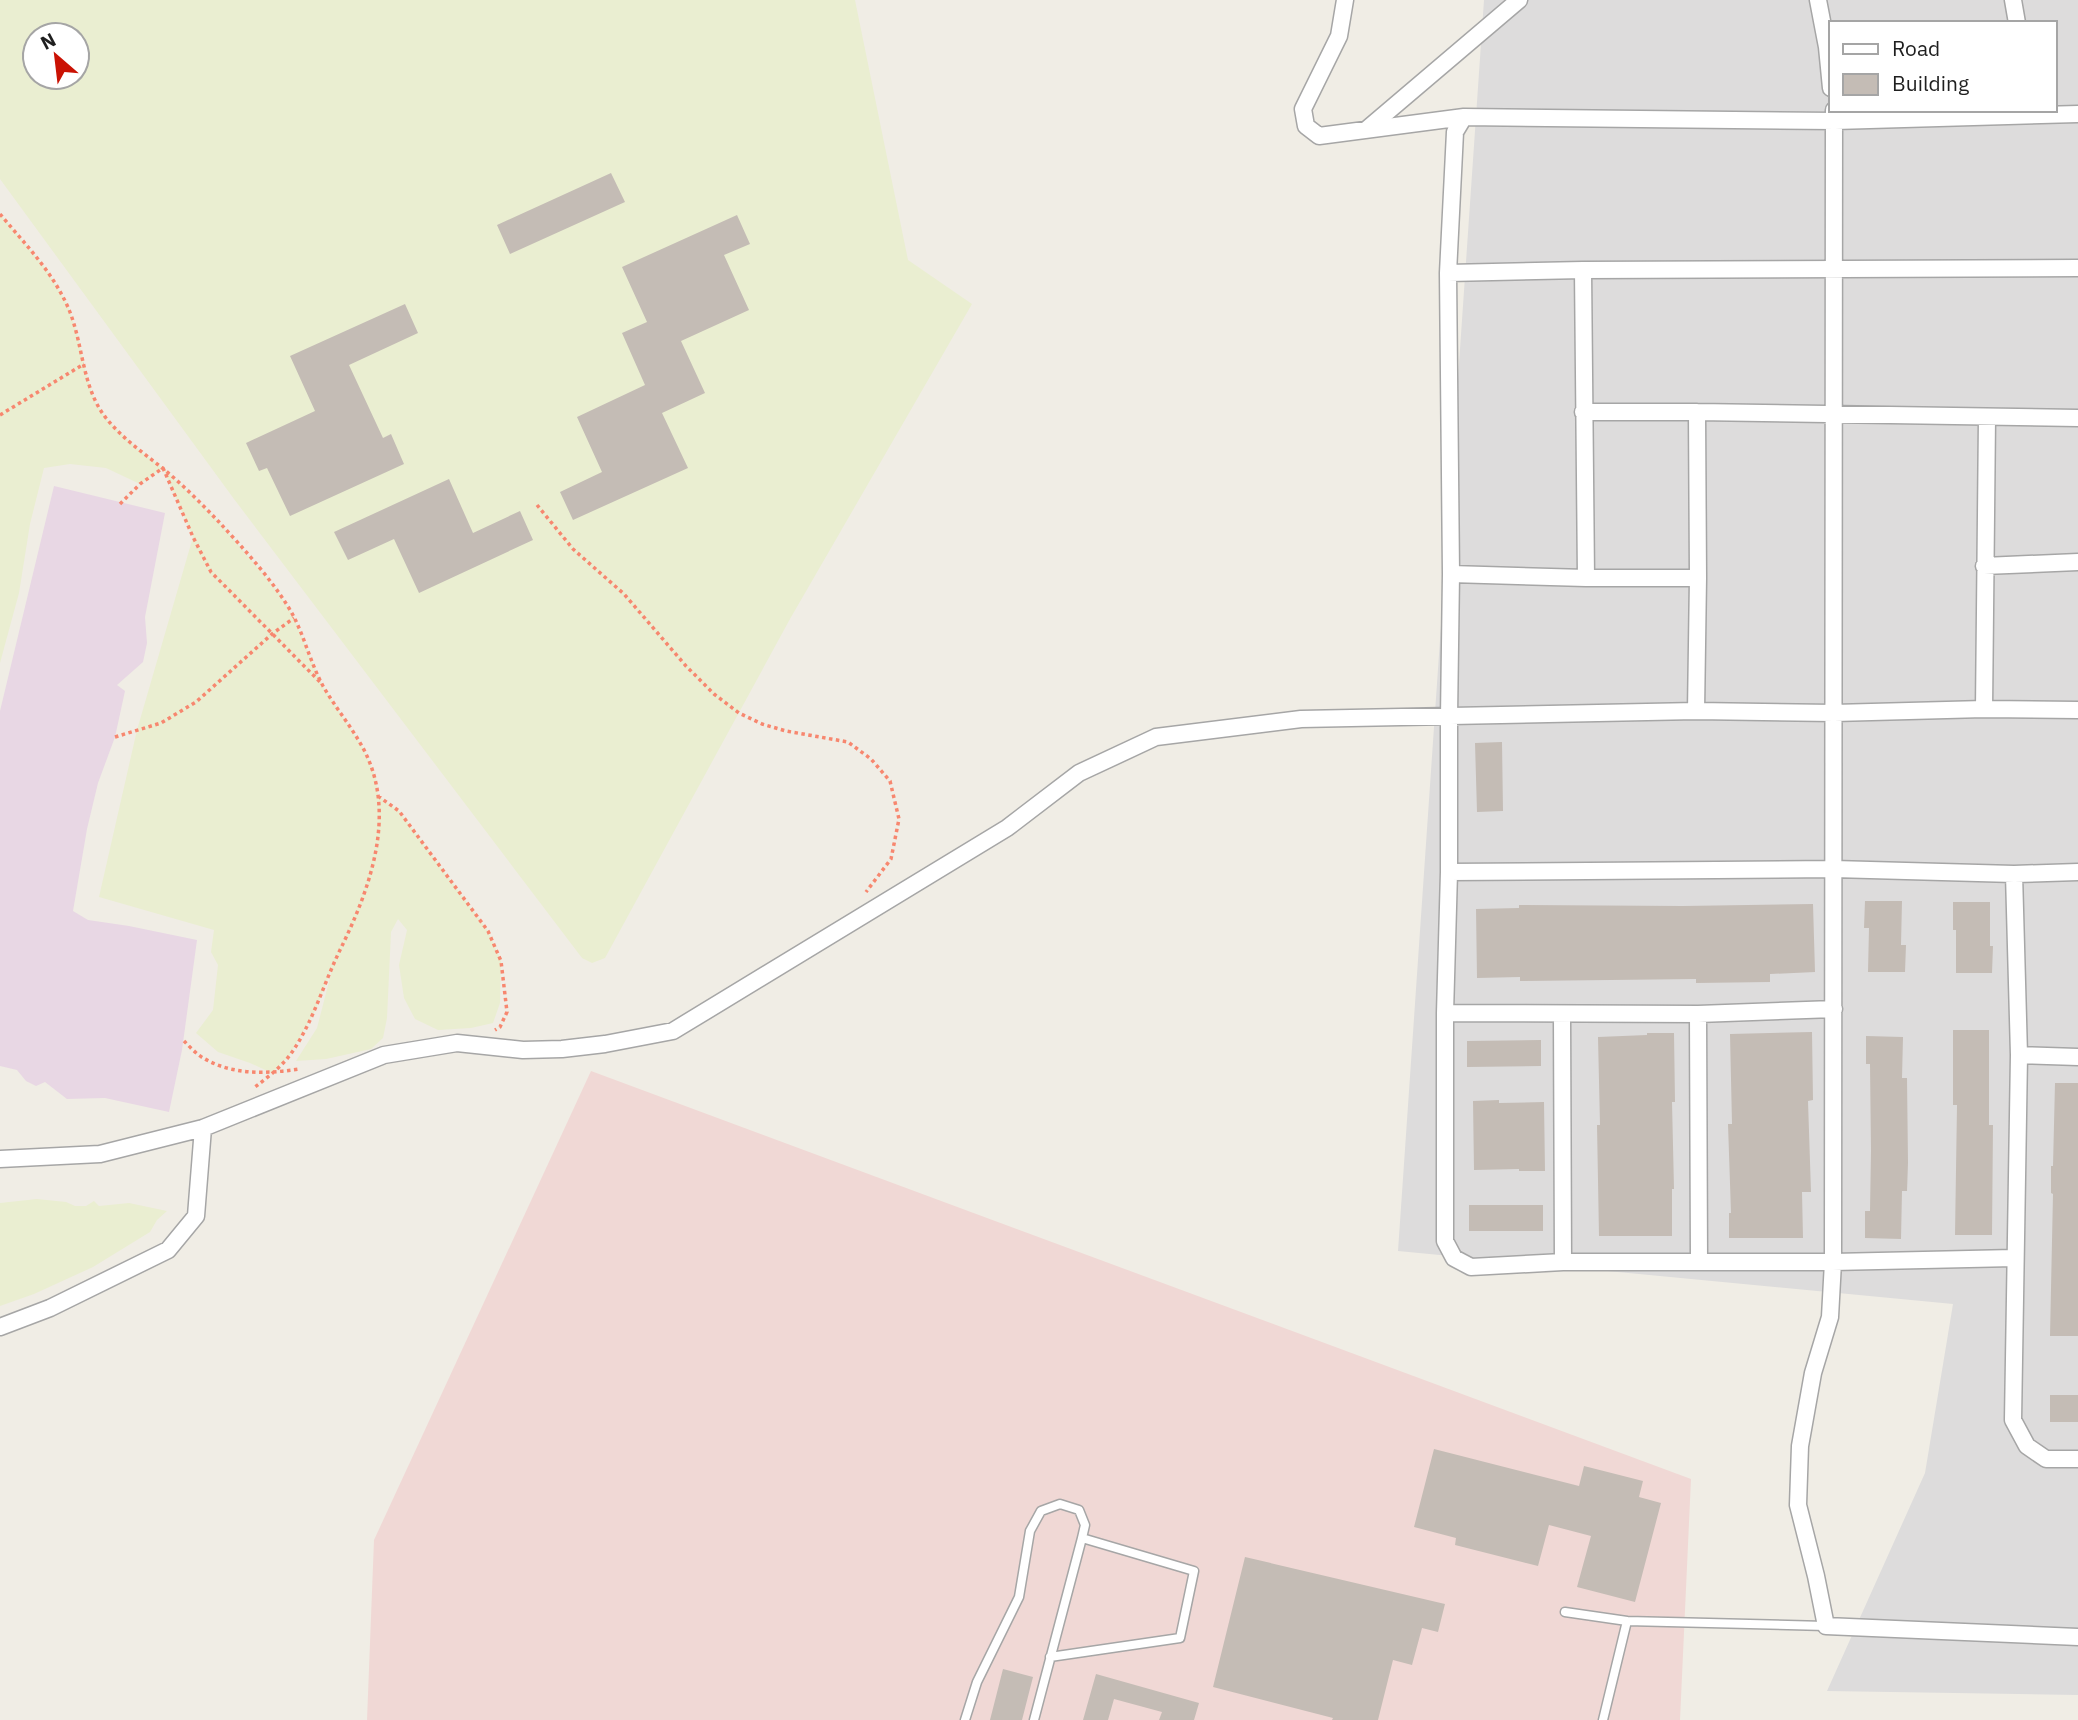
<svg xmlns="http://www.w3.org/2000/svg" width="2078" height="1720" font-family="'IBM Plex Sans',sans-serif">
  <rect width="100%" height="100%" fill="#f0ede5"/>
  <!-- residential -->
  <path fill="#dddcdc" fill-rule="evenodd" d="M1484,0H2078V1695L1827,1691L1925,1473L1953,1304L1398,1251ZM1831,23H2055V110H1831Z"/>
  <!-- commercial -->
  <path fill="#f0d8d5" d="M591,1071L1691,1479L1680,1720H367L374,1540Z"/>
  <!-- industrial -->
  <path fill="#e8d7e4" d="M54,486L165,513L145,617L147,643L143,662L117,685L125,691L115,737L98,783L87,829L73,911L88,920L129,926L197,940L182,1050L169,1112L105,1098L67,1099L45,1082L36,1086L26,1081L17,1070L0,1066V711Z"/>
  <!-- farmland -->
  <path fill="#eaeed1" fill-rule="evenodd" d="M0,0H855L908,260L972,304L790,619L605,958L592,963L582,958L234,499L0,179ZM35,35H77V77H35Z
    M0,214L46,269L67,304L77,333L87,377L95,402L107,420L141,452L163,468L218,521L279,593L294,618L322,685L363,748L376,778L378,796L399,811L488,931L501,961L500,1003L493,1023L471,1028L438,1030L415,1019L404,998L399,965L407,930L398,919L391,932L387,1018L383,1038L371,1049L326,1059L296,1061L317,1028L333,966L315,1011L289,1056L272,1073L250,1063L218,1052L196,1033L213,1010L218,965L211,952L214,930L99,897L137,730L193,537L163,468L140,484L106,468L70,464L44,468L30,524L19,593L0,663Z
    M37,1199L66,1202L75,1206H86L94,1201L99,1206L129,1203L167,1211L157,1220L150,1232L93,1267L34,1294L0,1306V1203Z"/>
  <!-- building -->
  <path fill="#c4bcb5" d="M611,173L625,202L510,254L497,225Z
    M737,215L750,244L724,255L749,310L681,341L705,393L662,413L688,468L573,520L560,492L602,472L577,417L645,385L622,333L647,322L622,267Z
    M405,304L418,333L349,365L383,438L391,434L404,464L290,516L267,468L259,471L246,443L315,411L290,356Z
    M449,479L473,533L520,511L533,540L419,593L394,539L348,560L334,532Z
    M1502,742L1503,811L1477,812L1475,743Z
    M1865,901H1902L1901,945H1906L1905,972H1868L1869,928H1864Z
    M1953,902H1990V946H1993L1992,973H1956V930H1953Z
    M1813,904L1815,972L1770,974V982L1696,983V979L1520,981V977L1477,978L1476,909L1519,908V905L1683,906Z
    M1953,1030H1989V1125H1993L1992,1235H1955L1957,1105H1953Z
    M1812,1032L1813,1100L1808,1101L1811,1192H1802L1803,1238H1729V1213H1731L1728,1124H1732L1730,1034Z
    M1647,1033H1674L1675,1102H1672L1674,1189H1672V1236H1599L1597,1125H1600L1598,1037L1647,1035Z
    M1866,1036L1903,1037L1902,1078H1907L1908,1163L1907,1191H1902L1901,1239L1865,1238V1211H1870L1871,1151L1870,1064H1866Z
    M1541,1040V1066L1467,1067V1041Z
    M2055,1083H2078V1336H2050L2053,1194L2051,1193V1166H2053Z
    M1499,1100V1103L1544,1102L1545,1171H1519V1169L1474,1170L1473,1101Z
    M1469,1205H1543V1231H1469Z
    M2050,1395H2078V1422H2050Z
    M1434,1449L1579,1486L1584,1466L1643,1481L1639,1497L1661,1503L1635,1602L1577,1587L1591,1536L1549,1525L1538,1566L1455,1545L1456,1538L1414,1527Z
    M1245,1557L1445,1604L1438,1632L1422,1628L1412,1665L1393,1660L1378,1720H1332L1333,1718L1213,1687Z
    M1003,1669L1033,1677L1022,1720H990Z
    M1096,1674L1199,1703L1194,1720H1159L1162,1712L1114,1699L1108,1720H1083Z"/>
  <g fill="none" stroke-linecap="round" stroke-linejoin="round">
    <defs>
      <path id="service" d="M1565,1612L1627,1621L1603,1720
        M1627,1621L1826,1626
        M965,1720L977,1682L1019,1597L1030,1531L1041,1511L1060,1504L1079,1510L1085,1525L1082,1538
        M1034,1720L1082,1538L1194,1571L1180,1638L1050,1657"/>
      <path id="minor" d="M1345,0L1339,36L1303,109L1306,126L1319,136L1464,117L1835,121L2078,114
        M1818,0L1827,47L1831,88
        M2013,0L2017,23
        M1834,110L1833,1262L1830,1317L1813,1373L1800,1446L1798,1505L1816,1576L1826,1626L2078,1637
        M1464,117L1455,132L1448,273L1451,574L1449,717V872L1445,1013V1241L1454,1258L1471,1267L1563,1262H1833L2014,1258
        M1366,130L1519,0
        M1583,270L1586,578
        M1448,273L1583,270L2078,268
        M1583,412H1697L2078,418
        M1984,566L2078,562
        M1451,574L1586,578H1698
        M1984,709L1987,418
        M1696,711L1698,578L1697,412
        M1449,872L1834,869L2014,874L2078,872
        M2014,874L2019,1055L2013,1420L2027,1446L2046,1459H2078
        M1445,1013L1698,1014L1834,1009
        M1698,1014L1699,1261
        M1562,1015L1563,1262
        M2019,1055L2078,1057
        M0,1159L100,1154L203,1128L384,1055L457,1043L523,1050L562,1049L605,1044L673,1031L1007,828L1079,773L1156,737L1301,719L1696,711L1834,713L1984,709L2078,710
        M0,1327L50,1308L168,1250L196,1216L203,1128"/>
    </defs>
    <!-- service casing -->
    <use href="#service" stroke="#a6a6a6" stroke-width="11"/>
    <!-- minor casing -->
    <use href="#minor" stroke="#a6a6a6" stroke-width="19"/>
    <!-- path -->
    <path stroke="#f7876f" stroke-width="3.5" stroke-dasharray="3.5 3.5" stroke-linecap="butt" d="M0,214C24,243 50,269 66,303C84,340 80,385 106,418C121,437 142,452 161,467C181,483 201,503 219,522C244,549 277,585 294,617C305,639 311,664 323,686C335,707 351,726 363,748C398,813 370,889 340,950C323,985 313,1023 290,1055C281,1067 267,1078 255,1087
      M0,415L84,364
      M120,504L140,484L163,468L193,537L211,572L321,683
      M537,505L573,549L624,594L686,666L714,694L739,713L762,724L786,731L848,742L871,759L890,781L899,819L891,859L866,892
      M115,737L161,723L196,702L272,634L294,618
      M378,796L399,811L488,931L501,961L507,1012L500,1027L495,1030
      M184,1041C190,1047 197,1055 205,1059C233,1075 267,1074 299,1069"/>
    <!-- service -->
    <use href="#service" stroke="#fff" stroke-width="8"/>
    <!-- minor -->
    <use href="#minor" stroke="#fff" stroke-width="16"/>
  </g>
  <!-- legend -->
  <rect x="1829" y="21" width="228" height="91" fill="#ffffff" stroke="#a5a5a5" stroke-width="2"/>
  <rect x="1843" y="44" width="35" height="10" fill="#ffffff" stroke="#a5a5a5" stroke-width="2"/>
  <text x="1892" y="56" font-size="21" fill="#1f1f1f">Road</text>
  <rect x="1843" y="74" width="35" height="21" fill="#c4bcb5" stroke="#a5a5a5" stroke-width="2"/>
  <text x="1892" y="91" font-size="21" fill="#1f1f1f">Building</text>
  <!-- north arrow -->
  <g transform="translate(56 56) rotate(332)"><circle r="33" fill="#ffffff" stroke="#a5a5a5" stroke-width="2"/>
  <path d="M0-5L12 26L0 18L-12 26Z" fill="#ca1204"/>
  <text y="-10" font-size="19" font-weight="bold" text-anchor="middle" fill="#1f1f1f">N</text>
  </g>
</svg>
